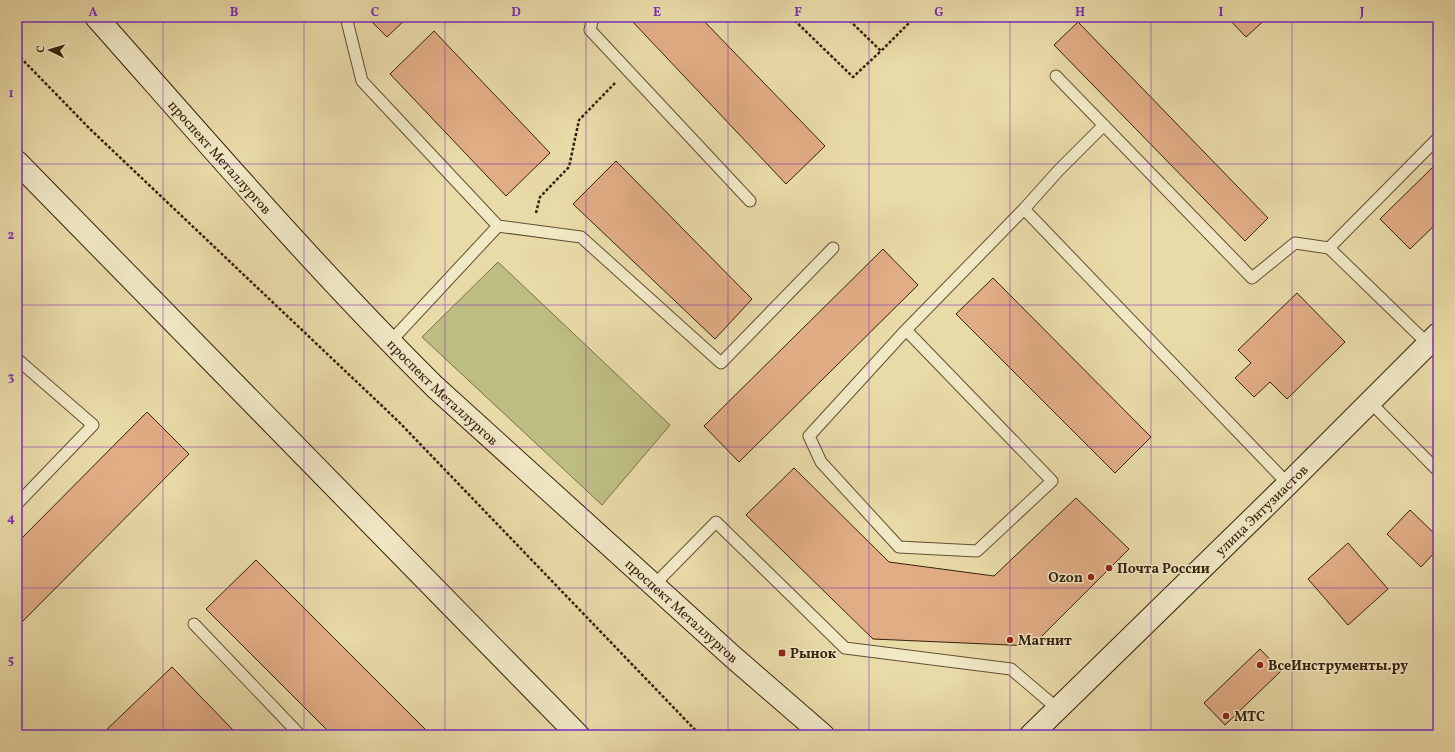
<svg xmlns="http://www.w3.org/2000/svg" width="1455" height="752" font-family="Vollkorn,serif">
  <rect width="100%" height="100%" fill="#e9dba8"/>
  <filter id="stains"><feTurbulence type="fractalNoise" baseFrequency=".005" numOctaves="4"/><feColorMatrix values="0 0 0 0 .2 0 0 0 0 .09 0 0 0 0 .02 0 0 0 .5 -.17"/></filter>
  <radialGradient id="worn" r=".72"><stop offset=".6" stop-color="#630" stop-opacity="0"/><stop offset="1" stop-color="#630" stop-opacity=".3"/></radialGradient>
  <!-- green -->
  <path fill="#bebe82" stroke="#7a7046" d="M498,262L670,425L602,505L422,337Z"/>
  <!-- building -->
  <path fill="#e1ad85" stroke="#35210b" d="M367,17H408L387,37Z
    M634,17H700L825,146L786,184L631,20Z
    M1227,17H1268L1246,37Z
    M1078,22L1268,218L1245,241L1054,45Z
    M434,31L550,153L506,196L390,74Z
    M616,161L752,299L715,339L573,204Z
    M1438,162V222L1410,249L1380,219Z
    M883,249L918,285L739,462L704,426Z
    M993,278L1151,437L1115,473L956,314Z
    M1297,293L1345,342L1287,399L1270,382L1254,397L1235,378L1251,363L1238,350Z
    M147,412L189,454L17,627V543Z
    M794,468L889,562L994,576L1076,498L1129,549L1032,646L873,639L746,515Z
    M1410,510L1438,537V549L1421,567L1387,534Z
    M1348,543L1388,589L1348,625L1308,579Z
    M256,560L431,735H332L206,609Z
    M1260,649L1281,671L1225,725L1204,703Z
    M172,667L234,731L230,735H101Z"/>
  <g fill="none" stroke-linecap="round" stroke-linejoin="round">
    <defs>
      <path id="lane" d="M346,17L362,81L498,226
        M593,17L590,30L750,201
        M1056,76L1252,278L1295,243L1329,248L1428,344
        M1024,209L1059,170L1104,125
        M1329,248L1438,138
        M906,330L1052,481L977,551L899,547L821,462L809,436L906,330L1024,209L1288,484
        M390,342L498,226L581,237L721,363L833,248
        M17,359L93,425L17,504
        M1371,403L1438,471
        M654,585L716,522L845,648L1011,669L1058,709
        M194,624L300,735"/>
      <g id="secondary">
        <path id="s1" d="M96,17C207,142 316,269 435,387L733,657L823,735"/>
        <path d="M17,162L578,735"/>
        <path id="s2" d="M1031,735L1288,484L1438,334"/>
      </g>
    </defs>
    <!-- lane casing -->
    <use href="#lane" stroke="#625032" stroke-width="13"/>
    <!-- secondary casing -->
    <use href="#secondary" stroke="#35210b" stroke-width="24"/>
    <!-- path -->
    <path stroke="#35210b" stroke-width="2.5" stroke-dasharray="3 2" stroke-linecap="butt" d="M791,17L853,77L881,51
      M846,17L881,51L915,17
      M17,54L90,129L399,422L700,735
      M536,213L540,197L569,167L579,120L615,83"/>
    <!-- lane -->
    <use href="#lane" stroke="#f1e8c6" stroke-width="11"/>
    <!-- secondary -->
    <use href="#secondary" stroke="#f1e8c6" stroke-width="22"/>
  </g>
  <!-- grid -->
  <path fill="none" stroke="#7b2cbf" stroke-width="1" stroke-opacity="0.55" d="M163,17V735M304,17V735M445,17V735M586,17V735M728,17V735M869,17V735M1010,17V735M1151,17V735M1292,17V735M17,164H1438M17,305H1438M17,447H1438M17,588H1438"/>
  <!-- markers -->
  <g fill="#8f2418" stroke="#f1e8c6" stroke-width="1.5">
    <circle cx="1109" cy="568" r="4"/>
    <circle cx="1091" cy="577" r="4"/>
    <circle cx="1010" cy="640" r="4"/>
    <rect x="778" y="649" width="8" height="8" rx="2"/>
    <circle cx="1260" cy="665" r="4"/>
    <circle cx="1226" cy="716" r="4"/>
  </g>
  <g text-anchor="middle" stroke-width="3" stroke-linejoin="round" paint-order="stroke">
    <!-- street labels -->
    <g font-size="14" fill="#35210b" stroke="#f1e8c6">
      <text dy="5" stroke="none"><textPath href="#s1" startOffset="187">проспект Металлургов</textPath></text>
      <text dy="5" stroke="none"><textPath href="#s1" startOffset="511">проспект Металлургов</textPath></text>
      <text dy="5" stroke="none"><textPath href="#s2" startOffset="322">улица Энтузиастов</textPath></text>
      <text dy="5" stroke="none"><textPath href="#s1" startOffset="835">проспект Металлургов</textPath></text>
    </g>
    <!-- poi labels -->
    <g font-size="14" font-weight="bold" fill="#35210b" stroke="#f1e8c6" text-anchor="start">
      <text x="1117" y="573">Почта России</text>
      <text x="1083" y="582" text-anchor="end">Ozon</text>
      <text x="1018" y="645">Магнит</text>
      <text x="790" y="658">Рынок</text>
      <text x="1268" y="670">ВсеИнструменты.ру</text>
      <text x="1234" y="721">МТС</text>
    </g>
  </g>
  <!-- margin -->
  <rect width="1455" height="752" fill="none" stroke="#e9dba8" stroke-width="44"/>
  <!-- north arrow -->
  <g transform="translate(50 50) rotate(275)" stroke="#f1e8c6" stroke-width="3" paint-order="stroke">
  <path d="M0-3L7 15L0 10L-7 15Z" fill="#35210b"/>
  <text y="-6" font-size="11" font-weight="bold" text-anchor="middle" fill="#35210b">С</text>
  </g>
  <rect x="22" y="22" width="1411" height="708" fill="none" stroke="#7b2cbf" stroke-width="1.5"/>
  <g font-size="13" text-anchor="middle" font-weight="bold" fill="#7b2cbf">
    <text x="93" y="16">A</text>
    <text x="234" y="16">B</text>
    <text x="375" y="16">C</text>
    <text x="516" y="16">D</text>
    <text x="657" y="16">E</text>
    <text x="798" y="16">F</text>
    <text x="939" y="16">G</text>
    <text x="1080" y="16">H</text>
    <text x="1221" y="16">I</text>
    <text x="1362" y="16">J</text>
    <text x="11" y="97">1</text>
    <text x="11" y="239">2</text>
    <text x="11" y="381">3</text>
    <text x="11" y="522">4</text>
    <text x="11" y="664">5</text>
  </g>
  <rect width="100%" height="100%" filter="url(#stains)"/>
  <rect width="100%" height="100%" fill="url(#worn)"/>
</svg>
